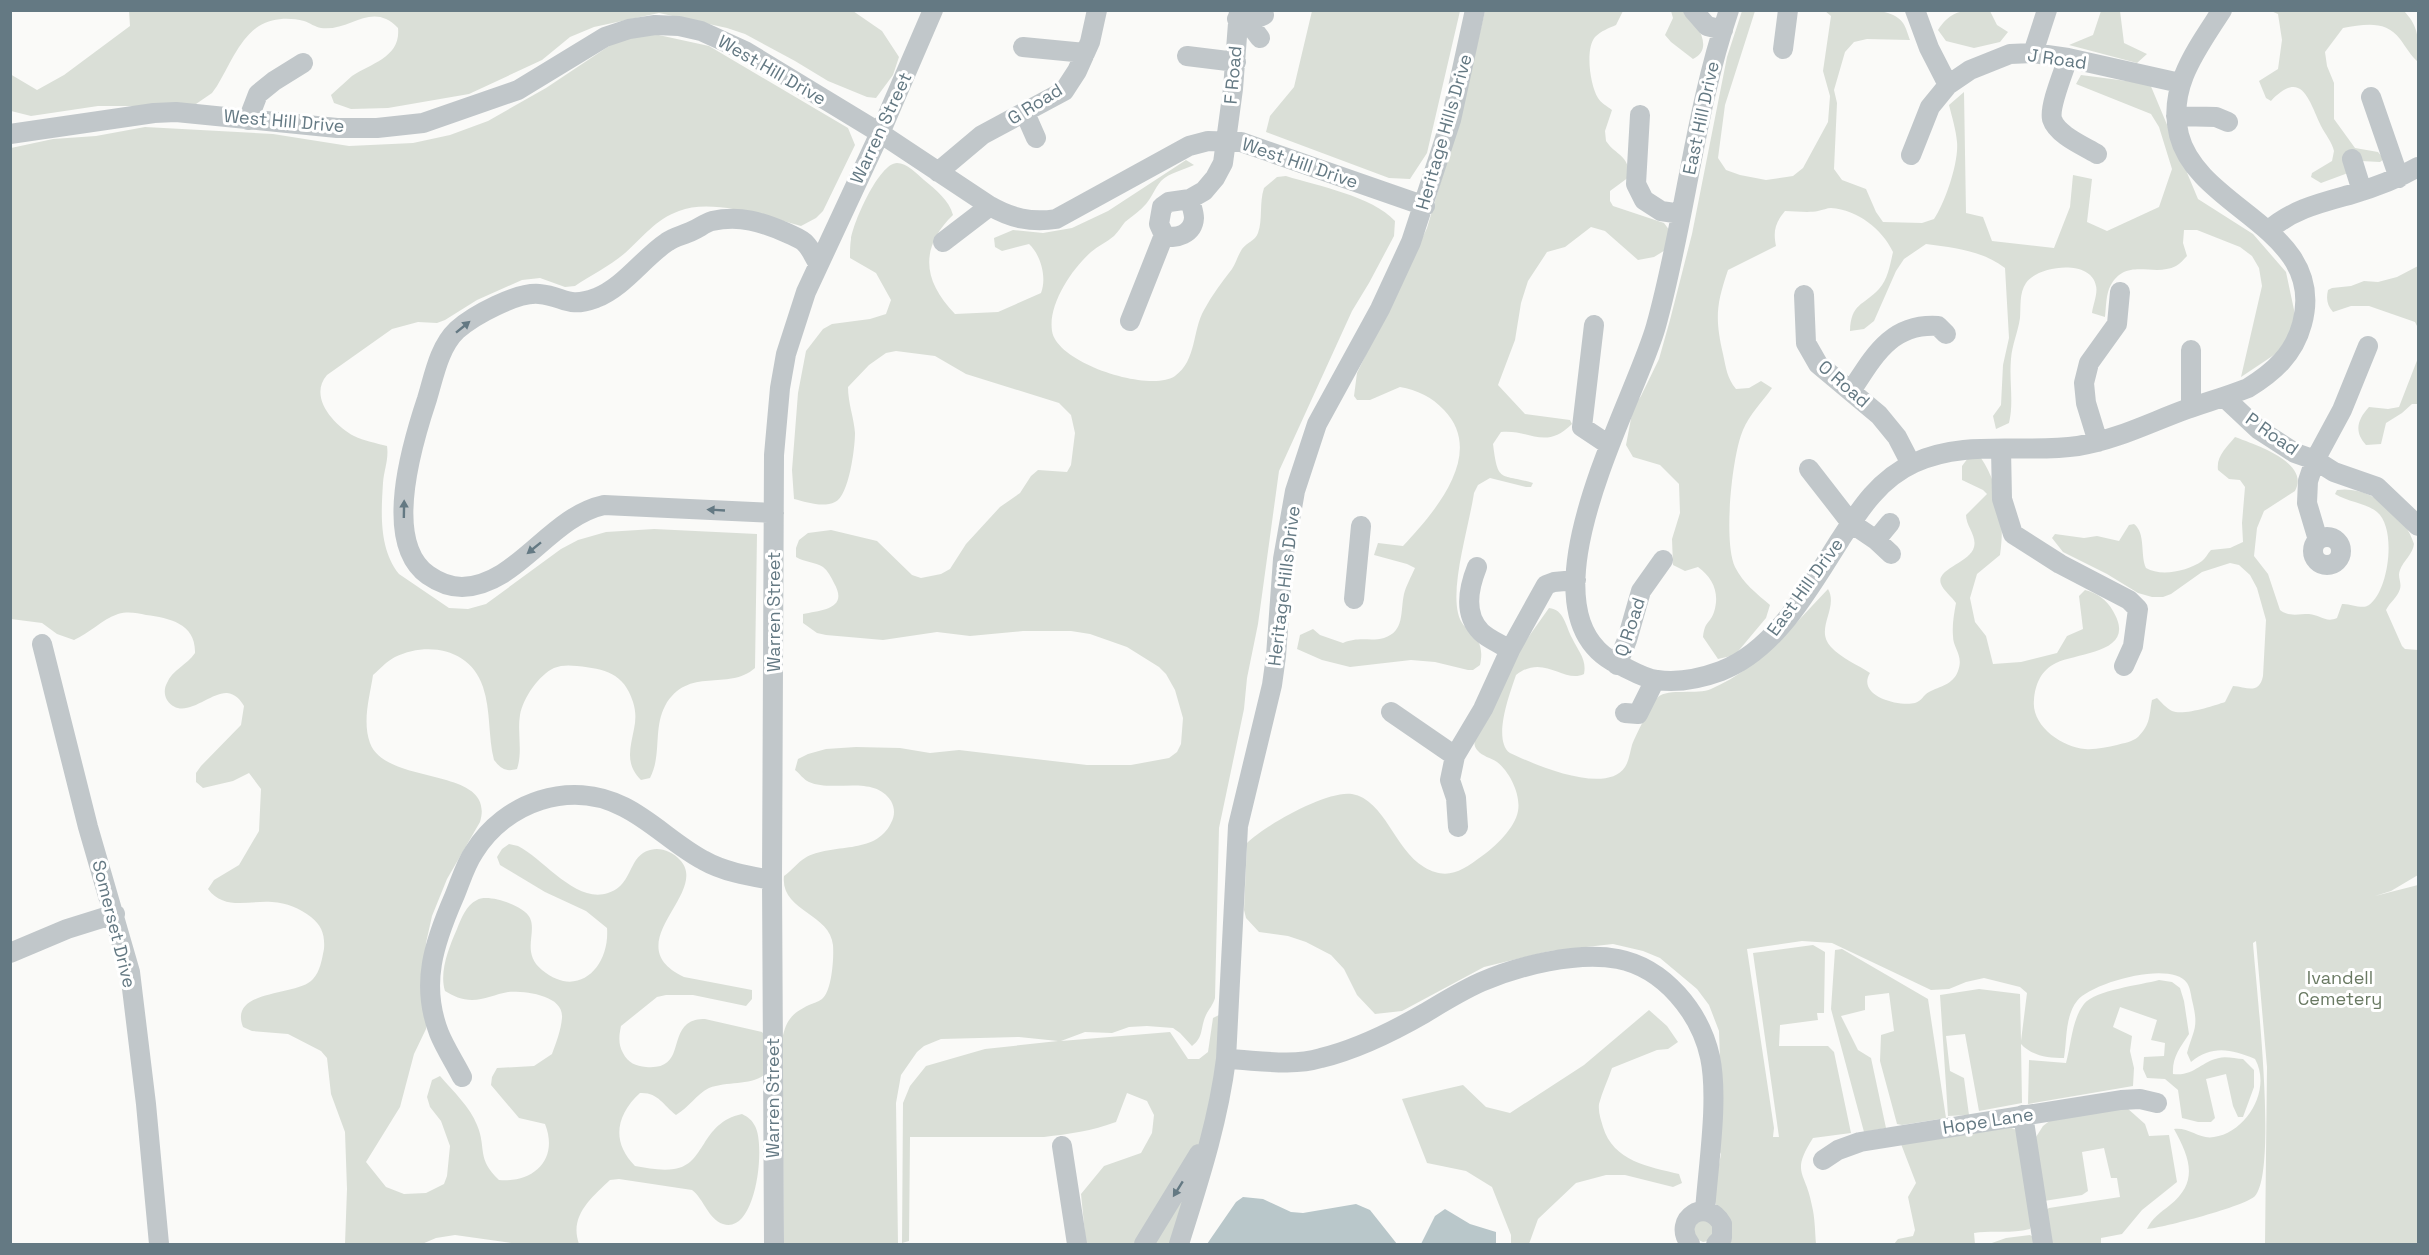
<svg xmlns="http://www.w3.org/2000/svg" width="2429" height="1255" font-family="'Space Grotesk',sans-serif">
  <rect width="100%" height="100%" fill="#fafaf8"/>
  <!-- green -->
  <path fill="#dadfd7" d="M129,10L853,11L882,31L899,57L893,75L876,98L867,97L828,81L795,61L745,34L727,28L659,13L594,27L570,37L542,60L469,94L388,108L351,109L334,103L331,95C338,89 345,82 352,76C372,63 401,57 398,28C372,0 350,32 321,28C315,27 310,23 304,21C289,17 272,18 259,26C239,39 229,67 217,86L212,93L196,104L187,106H98L31,116L11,111L10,74L37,90L64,75L130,26Z
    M1312,11H1460L1427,153L1410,179L1389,178L1266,132L1270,116L1294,87Z
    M1485,11H1623L1616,25C1609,28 1601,31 1595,37C1585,49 1590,85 1598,98C1601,103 1607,106 1612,110L1605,131L1606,141C1616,156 1629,154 1629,177L1610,191V201L1613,206L1664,223L1670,231L1667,249L1654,257L1638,260L1605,231L1591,227L1565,247L1547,252L1528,281L1521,303L1515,340L1498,385L1525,414L1570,420L1572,424C1545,451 1530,429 1501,432L1493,444C1498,484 1500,473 1533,483L1531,487H1526L1490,478L1478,485L1474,493C1469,526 1451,583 1458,613C1463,636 1487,632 1480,665L1473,670H1468L1435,662L1411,660L1350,667L1322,660L1297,649L1300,635L1313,629L1320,635L1343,643C1360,636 1370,642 1384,638C1405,631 1400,612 1404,594C1406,586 1411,577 1415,568L1407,564L1374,555L1378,543L1403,546C1435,512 1486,453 1444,410C1432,397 1417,390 1400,387L1370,400H1357L1354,396L1357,373L1427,228L1458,124Z
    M1671,11H1687C1696,24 1715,48 1693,59L1671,42L1665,35L1673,18Z
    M1742,11H1755L1725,105L1718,158L1726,170L1740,175L1766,180L1793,176L1803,168L1828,122L1830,96L1823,71L1831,16L1825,11C1845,11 1890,4 1903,23C1906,27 1908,35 1910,40L1867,39L1854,42L1845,52L1834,90L1837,103L1834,169L1842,180L1866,189L1876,212L1883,222L1922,223L1934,219C1945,203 1959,162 1957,142C1956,130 1952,117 1949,105L1964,92L1966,213L1983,217L1992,241L2054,248L2070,207L2073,175L2092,179L2087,222L2107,231L2159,207L2172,169L2159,127L2151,114L2076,84L2081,75L2150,84L2198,199L2253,234L2286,272L2297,324L2277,353L2241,377L2262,286L2259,268L2252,256L2240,247L2197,230H2184L2183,243L2187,256C2184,259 2180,264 2176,266C2153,278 2124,255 2109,289C2106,297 2106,308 2105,317L2092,313C2093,305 2098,293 2096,286C2091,258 2037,266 2026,283C2019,293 2021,307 2020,318C2018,332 2012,345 2011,359C2009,381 2014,402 2009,423L1996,429L1993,416L2001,405L2003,365L2009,338L2005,268C1981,250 1954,248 1926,244L1904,259L1896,271L1874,321L1864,329L1850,331C1851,303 1863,306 1879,289C1888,279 1890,265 1893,252C1882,229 1858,210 1831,208C1827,208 1823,210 1818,211C1808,213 1795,211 1785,211C1775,223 1773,231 1776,246L1728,270C1716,305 1715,319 1723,354C1726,368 1727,378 1736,389L1749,388L1761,381L1772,388C1763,401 1749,415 1743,430C1732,455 1723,542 1735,567C1743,583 1757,594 1770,605L1766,618L1735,655L1718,659L1703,637C1705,620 1710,624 1714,612C1720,593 1713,578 1698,567L1685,571L1673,565L1672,539L1680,513L1679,484L1660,465L1633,457L1626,445L1633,408L1641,396L1659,359L1670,320L1692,234L1727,57Z
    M1990,11L1997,25L2008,32L2000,42L1974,48L1946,41L1938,30C1952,8 1966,10 1990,11Z
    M2101,11H2120L2124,43L2147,54L2137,63L2069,45L2093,35Z
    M2271,11H2404C2420,28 2418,39 2418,62C2411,56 2406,47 2400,39C2386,20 2365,24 2343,28L2325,52L2327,66L2334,83V119L2355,148L2378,152L2384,159L2380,162L2361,161L2348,173L2321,183L2311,177L2312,173L2332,161L2334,151C2332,142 2325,134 2321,126C2309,101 2302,68 2271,101L2266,98L2259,81L2278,69L2282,40L2278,14Z
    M654,34L709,46L848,128L855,145L823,211L816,218L801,226C767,217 712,198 679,211C656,219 642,238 625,253C610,266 591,275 575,286L565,287L540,278L522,280L477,300L445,320L437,323L418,322L392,329L327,375C308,397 334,425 354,436C364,441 376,443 387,446C389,459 384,470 383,483C381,514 379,549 399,574L449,608L468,609L486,604L561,549L578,540L606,532L654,529L757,534L755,668C728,692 688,665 665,706C653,729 662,755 650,778L641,780C625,764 630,749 634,729C636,720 636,711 633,702C624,673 605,669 577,666C569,665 561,665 554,668C539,675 523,698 520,715C517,733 523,751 517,769C506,772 501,769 494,760C488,737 491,711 483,687C471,649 428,641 395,657C387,661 380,669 373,675C370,696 362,721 370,743C386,787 497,765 480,822L447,879L432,916L426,943L423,1002L427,1019L426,1029L414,1054L400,1107L366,1162L386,1187L404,1194L426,1193L444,1184L447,1176L450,1146L441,1121L430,1107L427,1097L432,1080L440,1076C453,1091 470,1107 477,1125C487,1149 476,1158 499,1180C534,1183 559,1159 545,1124L519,1118L491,1085L492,1077L497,1068L534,1066L552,1054C556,1043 561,1030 562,1018C564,995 525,991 508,992C496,994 484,1000 472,1000C462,1000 453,996 445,991C439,972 449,947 457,929C461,919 466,905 477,900C488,893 525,906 530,918C537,933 521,953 542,970C578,1000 610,967 607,928L586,911L545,892L500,865L497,857L502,849L509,844L518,846C544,859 576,904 608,893C626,887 627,874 636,860C648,844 668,847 680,860C711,893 615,944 684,977L752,990V999L746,1006L693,995H666L657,997L621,1026C619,1035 618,1045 623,1053C628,1063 636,1066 646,1067C683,1070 670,1038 687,1024C692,1020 698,1019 705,1019L762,1032L767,1039L764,1075C749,1086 727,1081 709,1088C697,1094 688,1108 676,1115C663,1105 658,1092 640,1093C616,1115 611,1142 635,1166C648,1168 661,1171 674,1169C706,1165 700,1123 742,1114C748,1117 752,1120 755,1126C766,1146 756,1235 723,1224C708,1219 704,1199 692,1190L619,1179L610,1180C591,1198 569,1216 579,1244H518L455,1235L436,1238L422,1244H345L347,1189L345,1132L331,1094L327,1058L321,1051L288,1034L252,1031L243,1027C228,988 298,997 313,979C320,972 322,959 324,949C325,935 322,926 311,917C299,908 287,903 272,902C250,900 224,911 208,889L214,880L239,865L259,831L261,789L249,773L233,781L203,788L196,782V773L201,766L241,725L244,706C240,699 235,694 227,693C209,692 183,723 167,700C164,695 164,688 167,683C172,670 187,665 195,653C196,624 170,618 146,615C137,613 128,611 118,614C101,620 90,633 74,640L57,634L42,623L11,619V148L53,139L96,136L145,127L273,134L349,146L413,143L450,135L488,121L546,88L624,36Z
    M1186,160L1194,165C1183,170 1169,173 1161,181C1155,188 1152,197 1146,204C1140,211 1132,216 1125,222C1121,227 1118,232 1114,236C1107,242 1098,246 1091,252C1072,269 1048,304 1052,331C1057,364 1151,393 1175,376C1197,360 1192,331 1204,310C1212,295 1222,282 1232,269C1236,263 1238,255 1242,249C1247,242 1255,241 1258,233C1263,219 1259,203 1264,188L1277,177L1286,176C1318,186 1372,196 1395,221L1394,236L1369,283L1352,311L1279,471L1258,624L1247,678L1244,709L1219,828L1215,998C1213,1005 1209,1009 1206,1015C1200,1028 1204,1037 1192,1046L1180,1033L1173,1028L1147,1026L1129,1027L1112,1033L1085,1032L1061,1041L1170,1032L1188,1059H1199L1208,1052L1213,1018L1221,1014C1218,1052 1215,1092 1205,1128C1195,1163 1157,1213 1137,1244H1086L1081,1194L1104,1166L1141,1153L1152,1133L1154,1115L1147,1101L1127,1093L1116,1122C1092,1131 1069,1134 1044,1137H910L909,1241L902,1243L903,1103L910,1086L926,1066L985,1049L1058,1041L1019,1037L941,1039L924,1046L917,1052L901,1075L896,1103L898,1244H784L782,1040C786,1020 791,1014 809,1005C813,1003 818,1002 822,999C832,991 834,958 833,945C830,913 780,911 784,876C791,871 798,862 805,858C832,842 875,856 891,823C895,816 895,808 891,801C874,774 833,793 809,782C804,780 799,773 795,770L798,759L808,754L826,749L856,747L900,748L930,753L959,750L1087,765H1131L1169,758L1177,752L1181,744L1183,718L1175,690L1166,674L1159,667L1127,647L1090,634L1071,631H1023L970,636L937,632L883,640L826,635L817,633L803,623V614C822,610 849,609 834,583C831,577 828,571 823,567C815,562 804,562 796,557V548L799,540L808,533L831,530L877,541L912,575L921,578L941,574L950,569L966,544L1000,507L1020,493L1031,476L1038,470L1067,472L1071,465L1075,433L1071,415L1059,403L966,374L935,356L896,351L886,353L869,365L848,387C848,403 854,418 855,433C855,448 849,496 835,502C823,508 806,502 794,499L792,470L798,393L806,351L823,329L832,324L870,319L886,314L891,300L876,273L850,258C850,252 850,245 851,239C853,223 879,163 897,163C907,163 917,174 924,180C936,190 949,200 953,215C919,248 923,281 955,314L998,312L1041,293C1047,278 1041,255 1029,244L1002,251L995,247L994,238L1013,230L1043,233L1072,228L1108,211Z
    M2418,266V328L2415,322L2369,306H2351L2333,312C2327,305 2326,299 2328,290L2332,288L2351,286L2364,281L2378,282L2397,277Z
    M2418,358V404H2412L2402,413L2386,423L2381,444L2366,445C2354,432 2357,420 2369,407L2388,409L2399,407Z
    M2235,437C2253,444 2311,462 2295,491L2264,511L2257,528L2254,556L2268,574L2280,610C2289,617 2298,614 2309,614C2320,615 2326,623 2337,618L2342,604C2350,603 2362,610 2369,605C2389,591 2397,528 2377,512C2366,503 2348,502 2335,494L2337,490C2370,485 2404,513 2414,544C2413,554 2403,561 2400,570C2397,577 2402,582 2400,589C2397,598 2390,602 2386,610L2402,646L2405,649L2418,650V875L2391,891L2375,896L2418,885V1244H2265L2267,1067L2256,941L2253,943C2256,985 2278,1170 2255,1196C2246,1206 2162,1228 2147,1229C2152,1218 2160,1213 2170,1205C2199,1182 2190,1158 2174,1129C2189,1127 2200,1140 2214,1137C2247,1132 2272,1089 2255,1059C2231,1049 2212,1045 2191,1062L2187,1053C2194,1028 2199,1028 2192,1000C2191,995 2190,987 2187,983C2171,960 2091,983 2077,1001C2065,1016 2067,1040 2064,1058C2048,1058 2032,1056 2021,1044L2022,1103L1979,1111L1965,1034L1946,1036L1950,1071L1964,1078L1969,1115L1948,1116L1940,995L1979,989L2020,994L2021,1041L2027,993L2020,987L1984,978L1966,982L1949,989L1931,990L1832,943L1802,941L1747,949L1774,1128L1773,1137H1779L1753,953L1813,945L1825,952L1824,1013H1817L1818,1020L1780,1025L1779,1046H1828L1834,1052L1851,1133L1813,1138C1790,1174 1806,1171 1812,1206C1815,1218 1815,1232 1816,1244H1725L1724,1214L1716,1205L1713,1195L1721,1154L1714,1142L1720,1059L1719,1031L1709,1005L1697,989L1660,958L1643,951L1613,944L1550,951L1484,967L1402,1011L1375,1014L1357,995L1344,969L1331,955L1306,942L1288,936L1259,932L1246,918L1244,910L1247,843C1264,826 1327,790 1352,794C1385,800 1394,849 1424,867C1447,881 1462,871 1482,856C1495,847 1515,828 1518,811C1521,795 1510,772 1497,762C1491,758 1482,756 1478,751C1474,747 1474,743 1475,738L1520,649L1549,608C1564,609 1566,627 1572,638C1578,651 1587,659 1584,674C1564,684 1544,653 1516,675C1510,693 1492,740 1510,753C1533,764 1606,796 1625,767C1629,761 1630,752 1632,745C1635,737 1652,702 1658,697C1668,688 1698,695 1711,689C1760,668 1792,626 1828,589C1839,608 1814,629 1831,647C1841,658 1858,665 1870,673C1856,696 1899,707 1915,703C1922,701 1923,695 1929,692C1940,686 1953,685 1958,671C1964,655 1953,649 1953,636C1952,625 1954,614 1956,603C1952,597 1943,590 1941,584C1935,569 1970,563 1974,547C1977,536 1966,526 1966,515L1987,494L1983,490L1962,480V466L1968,458H1981C2000,487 2005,521 2000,555L1977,574L1970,598L1975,622L1986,636L1993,664L2021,662L2057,653L2067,636L2083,629L2079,596L2085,590C2097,593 2107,600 2113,611C2138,653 2080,652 2056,663C2041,670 2035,685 2034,700C2031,726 2062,747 2085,749C2095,750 2107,747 2117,745C2124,743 2132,742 2138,737C2151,724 2149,715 2152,700L2157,698C2161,702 2166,708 2172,711C2183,716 2213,706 2225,702L2233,686C2247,687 2259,695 2263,676L2266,620L2257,588L2250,575L2239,565L2230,563L2202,572L2171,594L2163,597H2152L2138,593L2107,574L2063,552L2052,538L2055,534L2084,538L2097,536L2119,541L2129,525L2134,524C2146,533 2140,555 2146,568C2161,577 2188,571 2202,561C2206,558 2207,554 2211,550L2230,548L2243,542L2242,523L2245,487L2240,480L2229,479L2218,470C2216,456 2227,447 2235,437Z
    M1842,949L1928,999L1946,1118L1902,1125L1897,1124L1880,1061L1881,1035L1894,1031L1889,993L1865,996V1010L1841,1016L1858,1050L1871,1058L1886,1128L1864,1132L1831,1009L1835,950Z
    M2159,980L2172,982L2180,988L2184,1001L2189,1034C2180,1048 2172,1057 2173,1074C2193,1077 2202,1061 2219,1058C2226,1056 2236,1059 2243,1059L2254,1070V1087L2243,1117H2238L2233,1106L2226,1074L2206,1079L2215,1118L2211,1122H2198L2182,1118L2178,1090L2165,1079L2147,1078L2143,1069L2144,1057L2164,1056L2165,1043L2151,1040L2157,1020L2120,1007L2113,1027L2132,1036L2130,1051L2134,1068L2133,1086L2028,1104L2029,1060L2066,1063C2071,1045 2072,1019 2084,1004C2095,990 2141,985 2159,980Z
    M1649,1010L1667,1026L1678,1042L1668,1049L1657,1050L1612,1068C1608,1080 1602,1092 1599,1104C1598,1112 1601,1120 1603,1127C1613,1161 1649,1167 1679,1174L1682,1183L1673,1187L1625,1175H1606L1576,1183L1538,1219L1529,1244H1511V1235L1492,1187L1466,1171L1427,1163L1402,1099L1463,1085L1486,1107L1510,1113L1584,1065Z
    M2127,1108L2145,1124L2149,1136L2169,1135L2177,1182L2142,1210L2122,1234L2101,1238V1244H2050L2046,1210L2049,1208L2120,1197L2117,1178H2111L2104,1148L2082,1152L2088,1191L2082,1195L2044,1201L2036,1137L2043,1126L2052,1119Z
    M2009,1127L2019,1131L2032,1220L2030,1229C2011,1234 1993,1230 1974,1233L1975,1244H1894L1898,1239L1913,1236L1915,1230L1908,1197L1916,1183L1901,1144Z
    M1188,1186L1172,1244H1151Z
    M1699,1216L1716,1221L1714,1240L1703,1242L1694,1238V1222Z
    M2030,1235L2035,1238L2036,1244H1989L2006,1238Z"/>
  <!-- water -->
  <path fill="#b9c7ca" d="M1243,1197L1263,1199L1291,1212L1303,1213L1356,1204L1370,1210L1397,1244H1207L1236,1202Z
    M1445,1209L1470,1224L1496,1232V1244H1421L1435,1216Z"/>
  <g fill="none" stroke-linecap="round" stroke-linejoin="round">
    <!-- minor -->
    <path stroke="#c1c7ca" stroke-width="20" d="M1693,10L1707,26L1723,30
      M1729,10C1694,113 1685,222 1656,326C1635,403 1507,620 1624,667C1634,672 1646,679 1657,680C1678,683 1702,678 1721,671C1776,650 1810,587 1840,540C1860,509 1879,479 1914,463C1965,439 2023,454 2078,446C2116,440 2151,422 2187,409C2207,402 2228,396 2248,388C2274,372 2294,354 2302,324C2328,229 2198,210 2179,135C2167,87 2197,49 2222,10
      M1915,10L1929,48L1948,85
      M1237,19L1248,22L1264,15
      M1248,22L1260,38
      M1023,47L1085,53
      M1783,49L1788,10
      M2033,53L2047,10
      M1187,56L1236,62
      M2068,58C2064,71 2049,106 2052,119C2057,135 2084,146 2097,154
      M2371,97L2399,178
      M1025,113L1036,138
      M1640,115L1636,184L1644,200L1661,211L1681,214
      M2176,116L2216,117L2228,122
      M248,120L258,94L274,81L303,63
      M10,134L154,113L176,112L337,128H377L423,123L518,90L605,37L629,29L655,25L679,26L701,31L745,51L880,133L990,206C1011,218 1031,223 1056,219L1189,146L1208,141L1241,142L1425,206
      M1911,155L1930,107L1948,85L1970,70L2010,54L2033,53L2068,58L2180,83
      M2352,159L2362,191
      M938,172L982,135L1064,91L1077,71L1090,42L1097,10
      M1190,199C1191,205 1194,212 1194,218C1193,234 1176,240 1164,235L1159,224L1162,207L1169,202L1190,199L1204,191L1215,178L1223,163L1233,89L1239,10
      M2268,231C2291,210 2320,203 2349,195C2373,188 2397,179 2418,167
      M943,242L990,206
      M1804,295L1806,343L1818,364L1879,415L1897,437L1911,464
      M1130,321L1164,235
      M1594,325L1582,427L1609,445
      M2191,350V408
      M1851,391C1874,356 1891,323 1938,326L1946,334
      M2225,398L2258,429L2295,453L2315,460L2334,472L2377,487L2418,526
      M2098,442L2086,403L2084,383L2089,363L2117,324L2120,292
      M2001,449L2002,499L2013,534L2060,564L2129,600L2138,609L2133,646L2124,666
      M1809,469L1851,523L1876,540L1891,554
      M774,513L604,505C549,517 518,585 462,587C449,587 438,582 428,575C382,542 412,444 427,399C434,376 439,347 457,330C474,315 517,292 539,294C565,296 566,309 596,298C624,287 643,258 667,242C674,237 684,235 692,231C699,228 705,223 712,221C740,215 762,222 787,233C793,236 802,239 806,244C811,249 814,257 818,263
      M2313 551a14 14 0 1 1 28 0a14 14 0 1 1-28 0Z
      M1876,540L1890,523
      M2318,540L2307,503L2308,481L2315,460L2342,410L2368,346
      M1477,567C1469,587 1463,614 1481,632C1488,639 1501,644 1510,650
      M1354,599L1361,526
      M42,644L88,827L130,972L146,1104L159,1244
      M1617,665L1627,640L1641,591L1663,560
      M1391,712L1455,756
      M1625,713L1638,714L1655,680
      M1458,827L1456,798L1450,780L1455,756L1483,709L1510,650L1546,585L1554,582L1576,580
      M10,953L67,929L115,914
      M1226,1059C1257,1060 1291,1067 1321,1058C1358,1049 1392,1032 1425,1013C1443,1002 1461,991 1481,982C1518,966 1577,951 1618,959C1664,968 1700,1012 1710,1057C1719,1099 1708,1167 1705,1211
      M462,1077C455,1063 445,1048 439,1033C420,984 434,943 454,897C460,883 465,865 474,852C505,802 570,779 624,807C652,821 675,845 703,860C724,872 749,876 772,880
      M2023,1115L2043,1244
      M1062,1146L1077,1244
      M1823,1160L1838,1150L1860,1142L2121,1100L2140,1099L2157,1103
      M774,1244L772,880L774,455L780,388L786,354L806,292L880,133L933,10
      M1144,1244L1199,1154
      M1179,1244C1198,1183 1218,1123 1226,1059L1238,826L1272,685L1276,656L1283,559L1295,491L1317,424L1380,309L1411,242L1451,120L1475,10
      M1690,1244C1671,1219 1707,1196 1722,1224V1238L1716,1244"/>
  </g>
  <!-- one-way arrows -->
  <defs><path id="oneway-solid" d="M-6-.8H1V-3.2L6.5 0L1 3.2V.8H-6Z" transform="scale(1.5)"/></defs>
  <g fill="#647983">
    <use href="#oneway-solid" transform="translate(463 327) rotate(-39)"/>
    <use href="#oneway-solid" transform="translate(404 509) rotate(-89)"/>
    <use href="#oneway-solid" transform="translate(716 510) rotate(-177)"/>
    <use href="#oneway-solid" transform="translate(534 548) rotate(141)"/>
    <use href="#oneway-solid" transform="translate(1178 1189) rotate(122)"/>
  </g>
  <g text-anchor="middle" stroke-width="6" stroke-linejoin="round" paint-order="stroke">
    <!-- street labels -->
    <g font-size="18" fill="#647983" stroke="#fff">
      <text transform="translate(2057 59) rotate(8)" y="6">J Road</text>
      <text transform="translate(772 70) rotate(30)" y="6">West Hill Drive</text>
      <text transform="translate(1233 75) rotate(-85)" y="6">F Road</text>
      <text transform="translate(1035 104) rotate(-32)" y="6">G Road</text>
      <text transform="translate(1701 118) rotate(-78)" y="6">East Hill Drive</text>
      <text transform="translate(284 121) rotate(5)" y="6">West Hill Drive</text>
      <text transform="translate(881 128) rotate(-65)" y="6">Warren Street</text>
      <text transform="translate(1444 132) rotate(-74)" y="6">Heritage Hills Drive</text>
      <text transform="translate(1300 163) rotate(19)" y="6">West Hill Drive</text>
      <text transform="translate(1844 384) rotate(41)" y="6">O Road</text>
      <text transform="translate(2272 434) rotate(35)" y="6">P Road</text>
      <text transform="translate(1284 586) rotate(-83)" y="6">Heritage Hills Drive</text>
      <text transform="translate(1805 587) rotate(-54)" y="6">East Hill Drive</text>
      <text transform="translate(774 612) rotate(-90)" y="6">Warren Street</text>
      <text transform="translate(1630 627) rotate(-72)" y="6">Q Road</text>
      <text transform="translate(114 924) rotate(76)" y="6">Somerset Drive</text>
      <text transform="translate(773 1098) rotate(-90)" y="6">Warren Street</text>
      <text transform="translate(1988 1121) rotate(-9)" y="6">Hope Lane</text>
    </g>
    <!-- park labels -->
    <g font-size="18" fill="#6a7a63" stroke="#fff">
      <text x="2340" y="984">Ivandell<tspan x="2340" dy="21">Cemetery</tspan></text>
    </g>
  </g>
  <!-- border -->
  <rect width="2429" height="1255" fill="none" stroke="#647983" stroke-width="24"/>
</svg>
